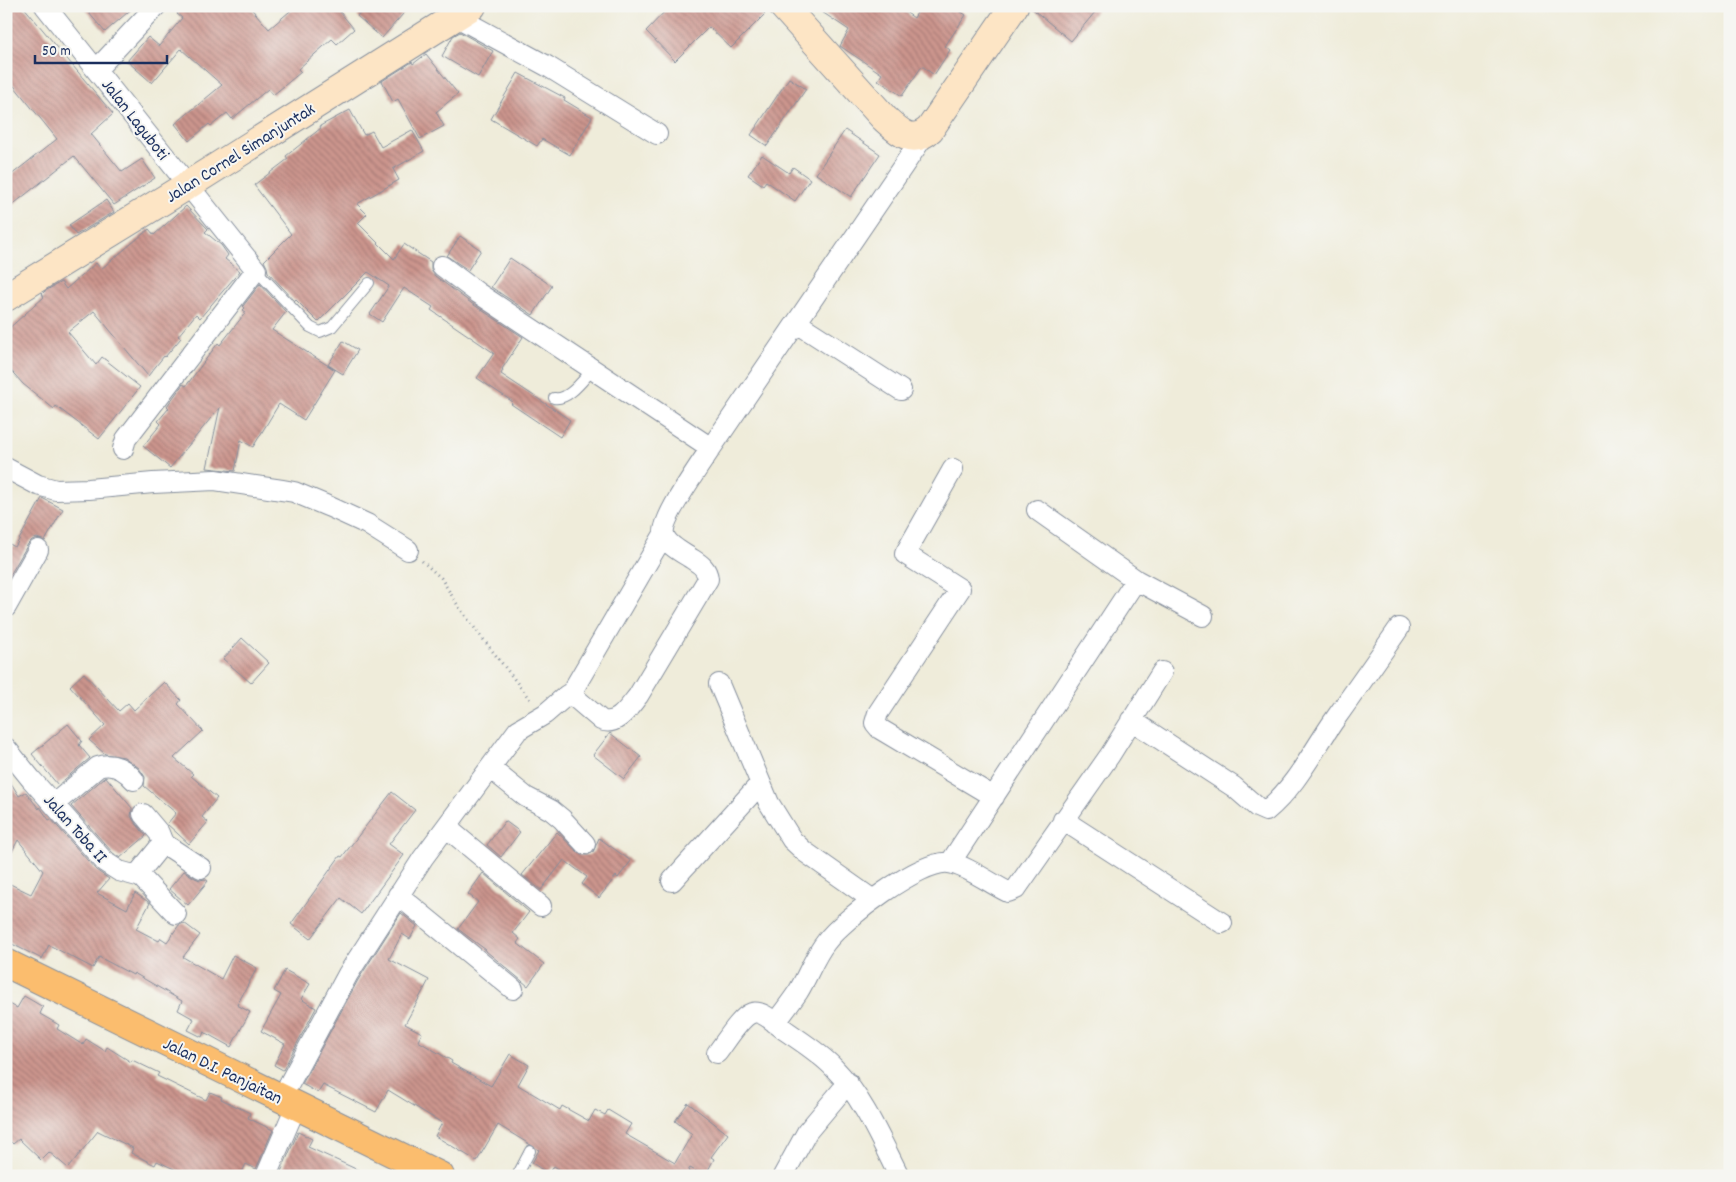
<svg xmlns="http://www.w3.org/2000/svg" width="1736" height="1182" font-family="Dekko,sans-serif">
  <defs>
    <pattern id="building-back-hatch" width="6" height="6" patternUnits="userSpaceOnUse" patternTransform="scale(1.25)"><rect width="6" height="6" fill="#cc958d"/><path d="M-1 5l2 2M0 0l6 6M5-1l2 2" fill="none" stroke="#a57a76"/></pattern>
  </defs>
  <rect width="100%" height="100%" fill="#f6f6f2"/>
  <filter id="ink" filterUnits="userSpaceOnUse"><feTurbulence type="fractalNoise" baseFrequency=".02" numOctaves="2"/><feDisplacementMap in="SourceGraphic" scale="10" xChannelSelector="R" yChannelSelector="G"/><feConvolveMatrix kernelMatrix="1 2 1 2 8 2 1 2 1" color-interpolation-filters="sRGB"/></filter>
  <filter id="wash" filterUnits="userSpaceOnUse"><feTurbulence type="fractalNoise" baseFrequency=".0096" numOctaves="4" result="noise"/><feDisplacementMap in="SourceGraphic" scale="20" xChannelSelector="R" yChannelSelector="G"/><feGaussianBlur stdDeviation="1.12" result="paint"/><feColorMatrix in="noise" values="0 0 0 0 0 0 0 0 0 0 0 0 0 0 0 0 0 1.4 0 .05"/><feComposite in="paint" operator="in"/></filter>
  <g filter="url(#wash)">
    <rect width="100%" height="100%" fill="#efecda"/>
    <g id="blocks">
      <!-- building -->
      <path fill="url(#building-back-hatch)" d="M6,6H23L113,114L91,134L122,172L142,159L155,178L114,205L74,156L6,210V179L57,139L6,76Z
        M83,6H135L105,32Z
        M183,6H249L269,29L296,6H335L354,29L337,44L332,39L298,69L301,72L273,95L268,89L232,119L227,113L211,126L209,124L189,141L175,124L222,85L181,49L152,83L127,61L148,37L159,46L182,18L177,14Z
        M365,6H410L382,38L357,16Z
        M670,6H757L765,14L731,48L709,27L675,61L646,31Z
        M813,6H897L914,18L921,6H952L966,15L945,46L950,50L934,75L922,66L902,96L878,80L882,74L840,46L849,30Z
        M1029,6H1100L1071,41Z
        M460,32L493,51L478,77L442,56L453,36Z
        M426,54L458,94L436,112L444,126L420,139L398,99L393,102L382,81L412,62L413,64Z
        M518,73L565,98L564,100L592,117L570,155L542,139L537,146L491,119Z
        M789,78L806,89L767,146L751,135Z
        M350,110L364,135L372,131L381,147L412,130L424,151L393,169L399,180L357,204L367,214L358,223L394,259L404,244L431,262V270L435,276L471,303L523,337L502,369L503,370L501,374L570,420L560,437L511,404L513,402L477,378L494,353L431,310L433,307L404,288L382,322L370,314L389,286L368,272L318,322L296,300L295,301L268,272L267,267L264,261L291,234L254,185L288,159L286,156L321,128L320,126Z
        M845,130L880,154L851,197L816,174Z
        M762,155L789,173L793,167L810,179L795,201L766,181L763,185L748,175Z
        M106,200L114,212L76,235L69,225Z
        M186,206L208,229L205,232L221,245L228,255L225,259L240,271L200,318L196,314L178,336L181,338L165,357L164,356L148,376L94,311L68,332L96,365L102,357L140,387L99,439L56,406L54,409L23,384L6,365V331L44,297L42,294L45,291L61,282L66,289L96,263L101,269L149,229L154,235Z
        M460,236L481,250L468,270L447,256Z
        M510,258L552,286L533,315L491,287Z
        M260,284L286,312L272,330L335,370L304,420L279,404L253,447L241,440L235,471L207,468L220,407L170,468L143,446L161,424L158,421L169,408L167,406L183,384L186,386L218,343L220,345L246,312L243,310L245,308L243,306Z
        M343,341L358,350L343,374L328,365Z
        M42,498L63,509L45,541L37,538L32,540L28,544L6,582V542L15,547Z
        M242,638L269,663L251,683L223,659Z
        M84,673L119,711L128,703L134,710L164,682L181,700L178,704L203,731L174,758L193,774L191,776L217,798L202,817L208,822L189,844L167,824L176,813L144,786L145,777L139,768L124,757L105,754L89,740L105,725L70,686Z
        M68,724L82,741L79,745L90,758L58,785L32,754Z
        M610,733L641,757L624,779L593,755Z
        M6,775L19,796L26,792L39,809L40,807L49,820L51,819L96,870L109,879L97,893L127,909L135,893L150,903L136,929L159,941L161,938L167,942L179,925L184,923L200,935L183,957L221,979L233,955L257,968L237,1005L250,1012L231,1047L204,1032L202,1037L188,1030L194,1019L178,1010L182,1001L134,973L133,975L99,957L93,968L49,945L42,959L6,941V882L31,894L43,871L18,840L6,863Z
        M106,777L132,808L131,816L134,821L146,836L120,858L113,853L71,806L104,778Z
        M392,792L415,810L389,844L404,855L361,914L341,898L310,939L291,924L340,856L342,857Z
        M505,821L520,832L501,857L487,845Z
        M557,832L581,855H588L593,852L599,838L631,861L618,878L616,876L599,898L582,884L587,877L564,860L541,890L522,875Z
        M184,871L195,878L200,880L205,879L208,881L188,905L169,889Z
        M483,873L529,912L513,933L520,939L517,943L544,964L528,986L486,951V950L458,929L478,902L468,894Z
        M401,913L417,926L410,939L402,934L389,959L429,980L405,1024L422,1033L418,1041L452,1061L451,1063L491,1086L510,1054L529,1065L518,1085L560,1110L562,1106L589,1121L595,1110L605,1115L608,1110L631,1124L625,1134L675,1163L692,1134L675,1121L688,1103L728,1134L711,1157L714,1159L705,1176L690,1168L688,1171L695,1176H569L554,1166L549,1174L532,1163L539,1150L498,1125L477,1161L435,1136L442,1123L388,1090L376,1112L323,1085L318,1093L302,1084L358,980Z
        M285,970L310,984L301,999L316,1008L283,1070L274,1065L285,1044L261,1031L281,995L274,991Z
        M24,996L43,1007L40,1014L59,1025L57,1029L83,1045L86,1039L105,1051L107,1047L131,1062L132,1060L159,1073L157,1076L206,1100L210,1092L222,1097L221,1099L250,1113L248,1118L273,1130L256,1169L246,1164L240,1176H189L157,1161L155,1165L131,1153L133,1148L98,1131L68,1168L49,1152L41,1160L19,1139L13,1144L6,1137V1002L17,1008Z
        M298,1132L312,1139L308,1147L371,1176H284L280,1174Z"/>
    </g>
  </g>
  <g filter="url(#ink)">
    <use href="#blocks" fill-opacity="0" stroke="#858e9c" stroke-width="1"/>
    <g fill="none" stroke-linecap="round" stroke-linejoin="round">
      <defs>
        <path id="lane" d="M256,270L310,327L320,332L332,327L369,283
          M554,398C569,401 584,378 594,368
          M517,1176L530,1151"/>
        <path id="street" d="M45,6L256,270L126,439L123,449
          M455,16L547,66L657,134
          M97,69L156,6
          M442,266L478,293L711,448
          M797,323L901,390
          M6,468L38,485L56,490L89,489L153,483L215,480L282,490L294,492L330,507L367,524L408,550
          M953,469L905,554L960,589L878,713L875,723L880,729L994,797
          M1037,510L1136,580
          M6,607L38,550
          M719,684L769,803L792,840L805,852L873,900
          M570,695L664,534
          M1131,720L1234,787L1257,807L1266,811C1295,787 1312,753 1333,722C1355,691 1377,660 1399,628
          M6,748L31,779L105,862L119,871L141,877L176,914
          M490,768L526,797L551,810L562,819L585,844
          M54,804L98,767C113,762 125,769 134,780
          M143,814L159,833L163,843L201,868
          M1063,820L1222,923
          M446,827L541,906
          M950,863L1136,580L1203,616
          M137,875L163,843
          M672,881L760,784
          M398,895L513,989
          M775,1023C783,1013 791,1002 798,992C808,976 814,957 826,942C843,919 921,859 949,863C966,865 991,884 1008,892L1016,889L1110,755L1162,672
          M717,1053C725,1043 740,1017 752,1013C762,1010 775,1023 782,1028C800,1041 819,1052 834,1068C862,1096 881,1140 899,1176
          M281,1099L348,974L423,858L518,730L545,714L567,695L573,696L601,720C617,727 629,707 638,696L708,579C707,567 698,563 689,557C681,552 666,544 664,534C661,519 702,462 711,448L925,134
          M266,1176L296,1106
          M783,1176L807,1132L848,1083"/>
        <path id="secondary" d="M783,6L884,118C898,131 912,146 930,129L1014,6
          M6,297L188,185L472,6"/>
        <path id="primary" d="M6,963L440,1176"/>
      </defs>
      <!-- lane casing -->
      <use href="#lane" stroke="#858e9c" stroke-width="12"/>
      <!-- street casing -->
      <use href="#street" stroke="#858e9c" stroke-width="22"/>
      <!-- secondary casing -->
      <use href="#secondary" stroke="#858e9c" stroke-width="30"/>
      <!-- primary casing -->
      <use href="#primary" stroke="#858e9c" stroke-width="30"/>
      <!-- path -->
      <path stroke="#858e9c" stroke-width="3" stroke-dasharray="1 4" stroke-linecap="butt" d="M422,561L441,578L460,609L531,701"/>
      <!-- lane -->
      <use href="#lane" stroke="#fff" stroke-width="10"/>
      <!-- street -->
      <use href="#street" stroke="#fff" stroke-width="20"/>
      <!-- secondary -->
      <use href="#secondary" stroke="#fde5c5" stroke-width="28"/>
      <!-- primary -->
      <use href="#primary" stroke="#fbbd6e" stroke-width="28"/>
    </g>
  </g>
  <g text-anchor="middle" stroke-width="4" stroke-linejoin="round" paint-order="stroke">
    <!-- street labels -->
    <g font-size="18" fill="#1b2f5e" stroke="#f6f6f2">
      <text transform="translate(136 119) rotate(52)" y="6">Jalan Laguboti</text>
      <text transform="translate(240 152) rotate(-32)" y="6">Jalan Cornel Simanjuntak</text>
      <text transform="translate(76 828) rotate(48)" y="6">Jalan Toba II</text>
      <text transform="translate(223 1070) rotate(26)" y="6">Jalan D.I. Panjaitan</text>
    </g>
  </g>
  <!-- margin -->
  <rect width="1736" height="1182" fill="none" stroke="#f6f6f2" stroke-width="25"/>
  <!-- scale -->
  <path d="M35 55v8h132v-8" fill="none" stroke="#1b2f5e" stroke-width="2.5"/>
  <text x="42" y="55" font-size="15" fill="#1b2f5e" stroke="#f6f6f2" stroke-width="4" paint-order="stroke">50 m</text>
</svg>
